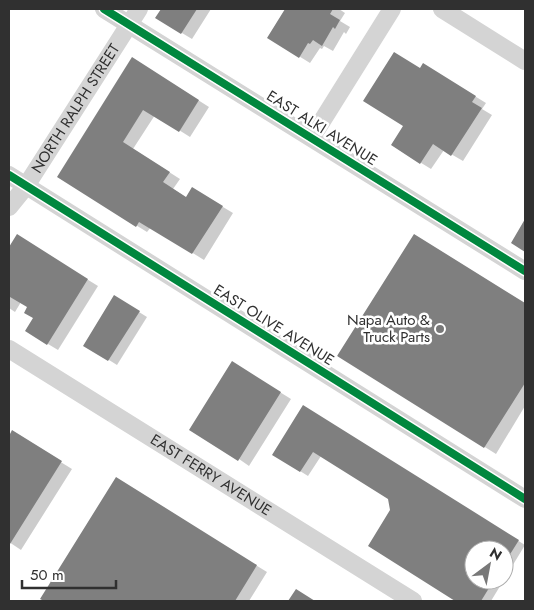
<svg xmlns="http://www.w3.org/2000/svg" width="534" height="610" font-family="Jost,sans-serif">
  <rect width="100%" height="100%" fill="#fff"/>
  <!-- shadow -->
  <path fill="#0003" fill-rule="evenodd" d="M162,9H211L192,39L157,18Z
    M286,9H339L345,13L340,21L350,27L346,34L344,32L333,51L324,46L322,49L320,48L310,63L268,37Z
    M143,65L209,107L190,137L155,115L133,149L180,179L173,189L187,198L203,195L233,213L204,260L151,227L147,232L58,177Z
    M420,70L434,71L486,103L482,109L492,115L463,161L444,150L431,169L392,145L405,126Z
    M17,236L98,286L58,350L48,344L29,307L21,302L15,312L9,308V249Z
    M425,242L525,304V406L496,454L339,356Z
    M115,297L147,317L117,365L85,345Z
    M243,369L291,399L249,466L239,459Z
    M312,412L525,545L491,601H458L369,546L392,510L389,499L321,456L308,476L274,455ZM474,550H504V580H474Z
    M12,432L72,469L21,550L9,542V438Z
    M127,485L267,572L249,601H46L41,598Z"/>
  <!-- building -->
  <path fill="#7f7f7f" d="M161,9H197L181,34L155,18Z
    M285,9H333L330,14L340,20L335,29L333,27L322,46L313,40L310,44L308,43L299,58L267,38Z
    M394,52L420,68L423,63L476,96L472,102L482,108L451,156L433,144L420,164L391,145L403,126L363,101Z
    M132,57L199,100L179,132L143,110L123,142L170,172L163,182L186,197L192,187L223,206L192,254L139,222L136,227L57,177Z
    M525,219V252L511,243Z
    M17,234L88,279L47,345L25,331L33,318L24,313L27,307L10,297L9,299V247Z
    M414,234L525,303V383L484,448L337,356Z
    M114,295L140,311L108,361L83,346Z
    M232,361L281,392L238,461L189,430Z
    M303,405L519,540L504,564V550H474V580H494L481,601H455L368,546L390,510L388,499L313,452L300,472L272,455Z
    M12,430L62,461L10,544H9V436Z
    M116,477L257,565L235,601H44L40,599Z
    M296,589L315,601H288Z"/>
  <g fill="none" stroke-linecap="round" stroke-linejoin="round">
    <!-- minor -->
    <g stroke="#d4d4d4" stroke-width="18">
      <path d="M104,9L525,271"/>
      <path d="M442,9L525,61"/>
      <path d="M312,137L392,9"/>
      <path d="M9,175L525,499"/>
      <path id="s1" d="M9,207L26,186L139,9"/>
      <path id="s2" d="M9,349L413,601"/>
    </g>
    <defs>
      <path id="cycleway" d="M104,9L525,271
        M9,175L525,499"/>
    </defs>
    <!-- cycleway casing -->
    <use href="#cycleway" stroke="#fff" stroke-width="11"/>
    <!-- cycleway -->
    <use href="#cycleway" stroke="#00873e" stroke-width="8"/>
  </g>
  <!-- markers -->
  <circle fill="#787878" stroke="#fff" stroke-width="2" cx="440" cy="329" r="5"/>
  <g text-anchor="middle" stroke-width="5" stroke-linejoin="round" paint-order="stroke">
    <!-- street labels -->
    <g font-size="15" fill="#303030" stroke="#fff">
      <text dy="5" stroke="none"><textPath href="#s1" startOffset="119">NORTH RALPH STREET</textPath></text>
      <text transform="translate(322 128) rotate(32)" y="5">EAST ALKI AVENUE</text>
      <text transform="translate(274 325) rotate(32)" y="5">EAST OLIVE AVENUE</text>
      <text dy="5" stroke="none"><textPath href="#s2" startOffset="238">EAST FERRY AVENUE</textPath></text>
    </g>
    <!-- poi labels -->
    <g font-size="15" fill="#303030" stroke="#fff" text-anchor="end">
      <text x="430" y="325">Napa Auto &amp;<tspan x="430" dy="17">Truck Parts</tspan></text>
    </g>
  </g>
  <!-- border -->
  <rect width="534" height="610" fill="none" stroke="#303030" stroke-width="20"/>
  <!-- north arrow -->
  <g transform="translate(489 565) rotate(32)"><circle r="24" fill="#ffffff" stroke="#acacac"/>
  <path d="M0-4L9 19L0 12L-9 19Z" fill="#787878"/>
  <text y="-8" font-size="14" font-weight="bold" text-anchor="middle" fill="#303030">N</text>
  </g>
  <!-- scale -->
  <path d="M22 580v8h94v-8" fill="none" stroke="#303030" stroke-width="2.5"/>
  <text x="30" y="580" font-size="15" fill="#303030" stroke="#ffffff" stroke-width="4" paint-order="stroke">50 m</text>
</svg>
